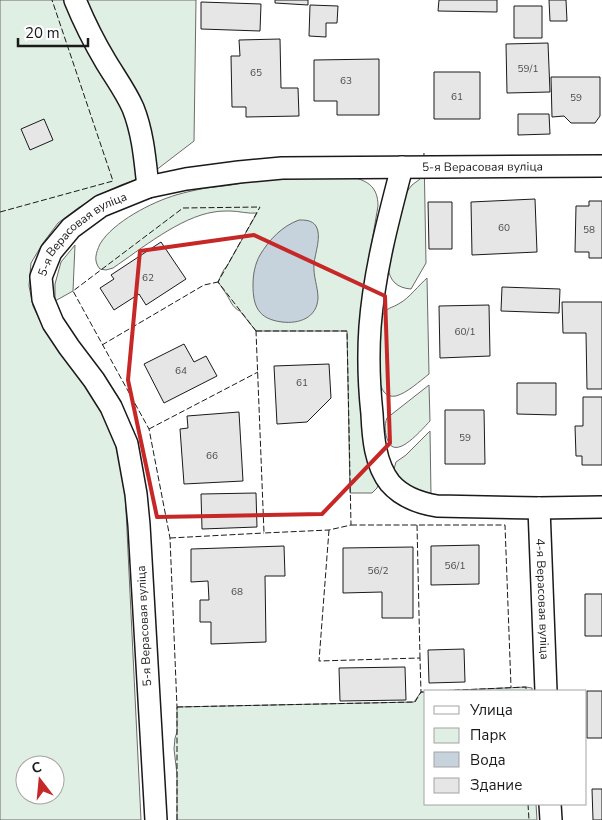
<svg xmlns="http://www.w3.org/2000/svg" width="602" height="820" viewBox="0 0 602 820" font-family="'Nunito Sans',sans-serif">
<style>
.green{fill:#e0efe3;stroke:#6a6a6a;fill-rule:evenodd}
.water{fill:#c6d2dc;stroke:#6a6a6a}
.building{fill:#e6e6e6;stroke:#1a1a1a}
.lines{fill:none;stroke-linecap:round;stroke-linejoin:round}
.street-casing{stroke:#1a1a1a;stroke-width:24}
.street{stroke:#fff;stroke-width:21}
.fence{stroke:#1a1a1a;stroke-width:1;stroke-dasharray:6 2.5;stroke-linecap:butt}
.marked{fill:none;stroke:#c62828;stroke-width:4;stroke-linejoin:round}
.labels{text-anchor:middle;stroke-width:4;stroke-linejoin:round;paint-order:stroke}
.number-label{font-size:10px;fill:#4d4d4d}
.street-label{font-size:12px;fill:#1a1a1a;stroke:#fff}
</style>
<rect width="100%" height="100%" fill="#fff"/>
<path class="green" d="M 0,0 L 196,0 L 194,141 L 151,174 L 121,185 L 99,195 L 78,208 L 58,223 L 43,243 L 31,263 L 29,286 L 33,306 L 43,327 L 100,408 L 112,433 L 119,458 L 125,489 L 141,820 L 0,820 ZM 25,765 L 55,765 L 55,795 L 25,795 Z
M 424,153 L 426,263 L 411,289 C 397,288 390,281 388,268 L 405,194 L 412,185 L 420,179 Z
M 257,175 L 352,177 C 369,181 378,188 378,206 L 363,293 L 361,319 L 378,485 L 377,488 L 372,493 L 350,493 L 347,331 L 256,331 L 240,311 C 232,308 230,299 225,292 C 223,289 220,285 218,282 C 221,276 222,271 227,266 L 257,213 C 248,214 239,211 230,211 C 225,211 219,211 214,212 C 180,217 141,249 113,268 L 106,270 L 100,269 C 93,261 96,253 100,244 C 113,222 152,202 176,195 C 186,192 196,190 206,188 C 215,187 246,184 251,180 C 254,179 255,177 257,175 Z
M 75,245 L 73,291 L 55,301 L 55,284 L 61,262 Z
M 427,278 L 429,374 C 420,381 407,393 396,396 C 374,400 379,361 379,348 C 380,338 380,327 381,317 C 388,306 391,309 400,303 C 408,299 420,284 427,278 Z
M 429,385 L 430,421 C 422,429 396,461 388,441 C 385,434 384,425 387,418 Z
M 430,431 L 431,496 L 411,490 L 396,474 L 394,469 L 396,462 L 406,455 Z
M 526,687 L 532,688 L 532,691 L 437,691 Z
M 421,692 L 426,692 L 426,804 L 536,804 L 537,820 L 177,820 L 177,774 L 174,749 L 175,738 L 177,732 L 177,707 L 414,702 Z"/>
<path class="water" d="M 299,220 C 305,220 312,220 316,226 C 322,236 315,253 314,264 C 313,276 318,287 318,298 C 317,318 299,324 282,322 C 258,319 253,306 253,285 C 253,274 255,264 260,255 C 269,240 282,226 299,220 Z"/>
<path class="building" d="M 275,0 L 308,0 L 308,5 L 275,3 Z
M 439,0 L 497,0 L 497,12 L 438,11 Z
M 549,0 L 566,0 L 567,21 L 550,21 Z
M 201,2 L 261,4 L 260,31 L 201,29 Z
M 310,5 L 338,6 L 337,23 L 326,23 L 326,37 L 309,36 Z
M 514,6 L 542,6 L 542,38 L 514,38 Z
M 280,39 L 281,88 L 298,88 L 299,116 L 246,117 L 246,107 L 232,107 L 231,56 L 240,56 L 239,40 Z
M 548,43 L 550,92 L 507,93 L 506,44 Z
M 379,59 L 379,115 L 337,115 L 337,101 L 314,101 L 314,60 Z
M 434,72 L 480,72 L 480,119 L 434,119 Z
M 551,77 L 600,77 L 600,116 L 595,123 L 571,123 L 564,116 L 552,117 Z
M 518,114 L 549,114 L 550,134 L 518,135 Z
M 44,119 L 53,140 L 30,150 L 21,129 Z
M 535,199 L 537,252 L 472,255 L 471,202 Z
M 589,201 L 602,201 L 602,258 L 589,258 L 589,252 L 575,252 L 576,206 L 589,206 Z
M 428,202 L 452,202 L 452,249 L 429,249 Z
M 161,242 L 186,279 L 146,305 L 139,294 L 114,310 L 100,288 L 114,279 L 111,275 Z
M 502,287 L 560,289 L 559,313 L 501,311 Z
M 562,302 L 602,302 L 602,389 L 587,389 L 586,333 L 563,333 Z
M 489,305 L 490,356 L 440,358 L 439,306 Z
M 184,344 L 194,362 L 206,356 L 217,376 L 164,403 L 144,364 Z
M 329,364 L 331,398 L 307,422 L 277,424 L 274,366 Z
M 517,383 L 556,383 L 556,415 L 517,414 Z
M 583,397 L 602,397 L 602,465 L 582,465 L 582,456 L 576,456 L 575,426 L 583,426 Z
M 445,410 L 484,410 L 485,464 L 445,464 Z
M 239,412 L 243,481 L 184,484 L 180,429 L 188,428 L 187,416 Z
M 256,493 L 257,527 L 202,529 L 201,494 Z
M 479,545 L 479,584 L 431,585 L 431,546 Z
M 284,546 L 285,576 L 265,576 L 266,642 L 211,644 L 211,622 L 200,622 L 200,600 L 209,600 L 208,581 L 191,582 L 191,549 Z
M 413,547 L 413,618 L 382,618 L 382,592 L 343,593 L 343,548 Z
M 585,594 L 602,594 L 602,636 L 585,636 Z
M 464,649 L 465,682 L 429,683 L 428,650 Z
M 405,667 L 406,700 L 340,701 L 339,668 Z
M 587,691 L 602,691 L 602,738 L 587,738 Z
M 592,789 L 602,789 L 602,820 L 593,820 Z"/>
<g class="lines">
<g class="street-casing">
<g id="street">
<path d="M 75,0 C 84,22 94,42 106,62 C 115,77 126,92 133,108 C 143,133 145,160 148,187"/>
<path d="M 402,167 C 388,220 374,273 370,327 C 368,356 369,386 372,414 C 373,437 375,464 390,483 C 402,497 419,503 437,506 L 539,508 L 602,507"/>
<path id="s1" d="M 539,508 L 546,691"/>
<path d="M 550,804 L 551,820"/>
<path id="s2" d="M 156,820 L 139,525 L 136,494 L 127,444 L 111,407 L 94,380 L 69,347 L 53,323 L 43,299 L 41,277 L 51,252 L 71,228 L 101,206 L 148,187 L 186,179 L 239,172 L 282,168 L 602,166"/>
</g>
</g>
<use href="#street" class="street"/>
<path class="fence" d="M 0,212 L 113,181 L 52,0
M 256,331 L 347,331 L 351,525 L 329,530 L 264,533 Z
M 256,331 L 218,282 L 260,207
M 102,345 L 204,285 L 218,282
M 149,429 L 258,372
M 351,525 L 505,525 L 511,687
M 417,525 L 420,658
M 329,530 L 319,661 L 420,658 L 421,692
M 170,538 L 264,533
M 437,691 L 526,687 L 526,691
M 177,707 L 415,702 L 421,692 L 426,692
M 528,804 L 529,820
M 177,820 L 177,707 L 170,538 L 149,429 L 73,291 L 183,208 L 260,207"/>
</g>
<path class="marked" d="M 254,235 L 385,296 L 390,443 L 322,514 L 157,517 L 128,380 L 140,251 Z"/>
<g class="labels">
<g class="number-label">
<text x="528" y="72">59/1</text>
<text x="256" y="76">65</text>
<text x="346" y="84">63</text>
<text x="457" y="100">61</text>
<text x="576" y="101">59</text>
<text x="504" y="231">60</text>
<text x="589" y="233">58</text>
<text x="148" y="281">62</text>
<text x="465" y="335">60/1</text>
<text x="181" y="374">64</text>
<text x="302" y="386">61</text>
<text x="465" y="441">59</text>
<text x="212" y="459">66</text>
<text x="455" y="569">56/1</text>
<text x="378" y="574">56/2</text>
<text x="237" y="595">68</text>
</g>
<g class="street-label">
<text dy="4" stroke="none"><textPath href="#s2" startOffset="1050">5-я Верасовая вуліца</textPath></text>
<text dy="4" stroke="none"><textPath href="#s2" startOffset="630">5-я Верасовая вуліца</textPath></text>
<text dy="4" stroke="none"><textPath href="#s1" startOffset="91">4-я Верасовая вуліца</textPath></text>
<text transform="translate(144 626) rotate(-93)" y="4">5-я Верасовая вуліца</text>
</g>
</g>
<rect x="424" y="690" width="162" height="115" fill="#ffffff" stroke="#a3a3a3"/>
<rect x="434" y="706" width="25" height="8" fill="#ffffff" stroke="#a3a3a3"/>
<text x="470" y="715" font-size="15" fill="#1a1a1a">Улица</text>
<rect x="434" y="728" width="25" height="15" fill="#e0efe3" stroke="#a3a3a3"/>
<text x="470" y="740" font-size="15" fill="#1a1a1a">Парк</text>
<rect x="434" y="752" width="25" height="15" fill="#c6d2dc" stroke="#a3a3a3"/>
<text x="470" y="765" font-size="15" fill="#1a1a1a">Вода</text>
<rect x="434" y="778" width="25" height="15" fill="#e6e6e6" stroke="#a3a3a3"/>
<text x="470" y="790" font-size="15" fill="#1a1a1a">Здание</text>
<g transform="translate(40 780) rotate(344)"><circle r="24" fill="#ffffff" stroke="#a3a3a3"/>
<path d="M0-4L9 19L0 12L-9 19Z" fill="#c62828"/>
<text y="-8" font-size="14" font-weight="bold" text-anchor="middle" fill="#1a1a1a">С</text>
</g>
<path d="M18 38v8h70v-8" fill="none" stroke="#1a1a1a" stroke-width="2.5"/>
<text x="25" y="38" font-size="15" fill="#1a1a1a" stroke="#ffffff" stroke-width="4" paint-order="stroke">20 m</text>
</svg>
